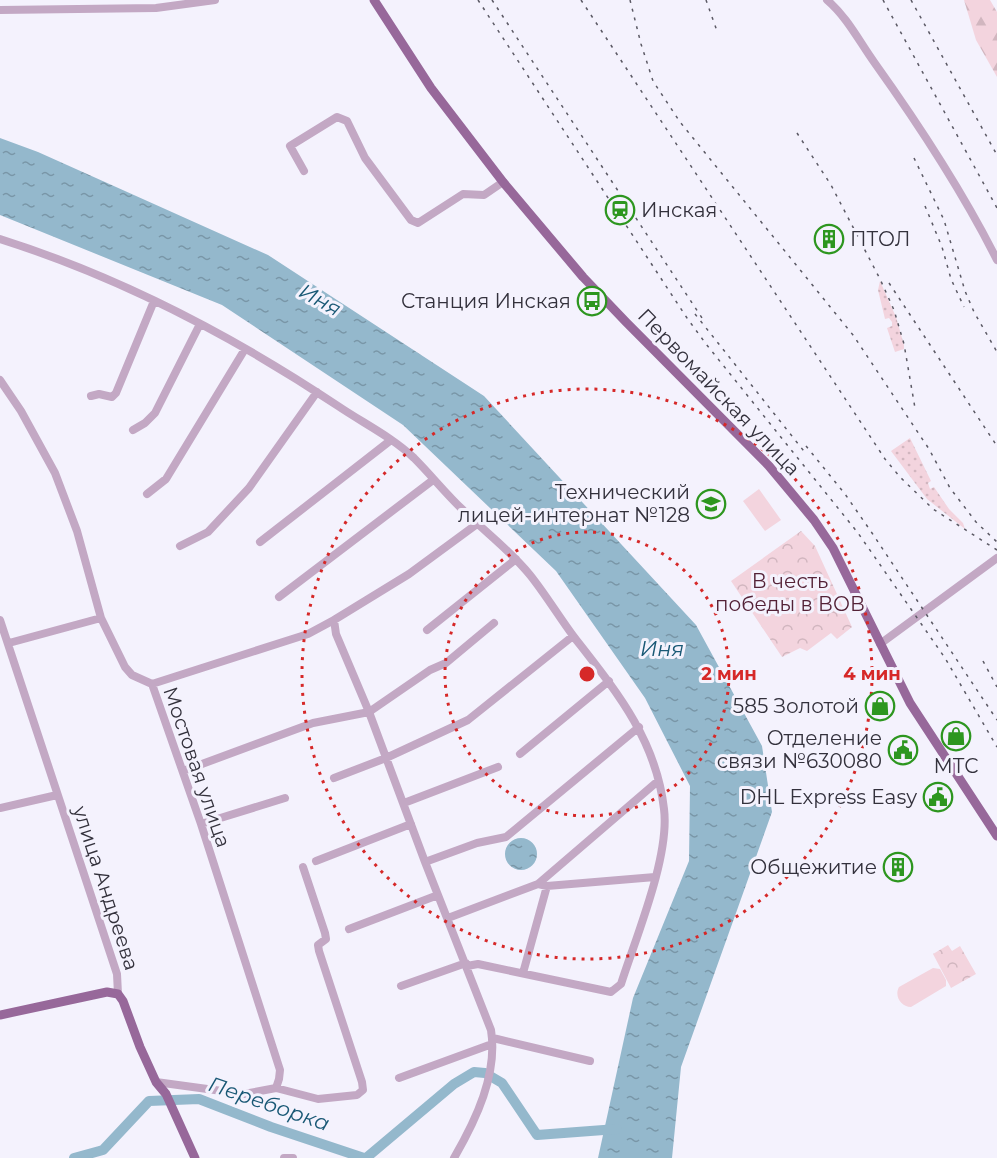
<svg xmlns="http://www.w3.org/2000/svg" width="997" height="1158" viewBox="0 0 997 1158" font-family="Montserrat,sans-serif">
<style>
.grass{fill:url(#grass-dots)}
.forest{fill:url(#forest-firs)}
.park{fill:url(#park-crowns)}
.pitch{fill:#f3d4de}
.water{fill:url(#water-ripples)}
.lines{fill:none;stroke-linecap:round;stroke-linejoin:round}
.river{stroke:#94b8cc;stroke-width:10}
.minor{stroke:#c3a8c4;stroke-width:8}
.major{stroke:#97689a;stroke-width:9}
.rail{stroke:#5b5964;stroke-width:1.5;stroke-dasharray:3 6;stroke-linecap:butt}
.ring{fill:none;stroke:#d62828;stroke-width:3;stroke-dasharray:3 6}
.labels{text-anchor:middle;stroke-width:6;stroke-linejoin:round;paint-order:stroke}
.poi-label{font-size:20px;fill:#33313c;stroke:#f4f2fd;text-anchor:end}
.street-label{font-size:20px;fill:#33313c;stroke:#f4f2fd}
.park-label{font-size:20px;fill:#542237;stroke:#f4f2fd}
.water-label{font-size:21px;font-style:italic;fill:#195875;stroke:#f4f2fd}
.centre{fill:#d62828;stroke:#f4f2fd;stroke-width:3}
.ring-label{font-size:18px;text-anchor:middle;font-weight:bold;fill:#d62828;stroke:#f4f2fd;stroke-width:6;stroke-linejoin:round;paint-order:stroke}
</style>
<defs>
<pattern id="grass-dots" width="8" height="8" patternUnits="userSpaceOnUse" patternTransform="scale(1.5)"><rect width="8" height="8" fill="#f3d4de"/><path d="M2 2h.1M6 6h.1" fill="none" stroke="#d1b6bf" stroke-width="1.8" stroke-linecap="round"/></pattern>
<pattern id="forest-firs" width="22" height="20" patternUnits="userSpaceOnUse" patternTransform="scale(1.5)"><rect width="22" height="20" fill="#f3d4de"/><path d="M5 1l3.5 6h-7zM16 11l3.5 6h-7z" fill="#d1b6bf"/></pattern>
<pattern id="park-crowns" width="20" height="18" patternUnits="userSpaceOnUse" patternTransform="scale(1.5)"><rect width="20" height="18" fill="#f3d4de"/><path d="M2 6a3 3 0 1 1 6 0M12 15a3 3 0 1 1 6 0" fill="none" stroke="#d1b6bf"/></pattern>
<pattern id="water-ripples" width="26" height="14" patternUnits="userSpaceOnUse" patternTransform="scale(1.5)"><rect width="26" height="14" fill="#94b8cc"/><path d="M2 4q2-2 4 0t4 0M15 11q2-2 4 0t4 0" fill="none" stroke="#7996a7"/></pattern>
</defs>
<rect width="100%" height="100%" fill="#f4f2fd"/>
<path class="grass" d="M 880,281 L 896,317 L 904,345 L 904,349 L 895,352 L 887,328 L 892,326 L 892,322 L 889,318 L 885,319 L 878,290 Z
M 910,438 L 931,481 L 928,483 L 930,489 L 934,487 L 949,509 L 963,523 L 965,529 L 927,499 L 891,451 Z"/>
<path class="forest" d="M 964,0 L 990,0 L 997,12 L 997,77 L 976,40 Z"/>
<path class="park" d="M 801,531 L 815,546 L 852,627 L 837,639 L 831,633 L 807,651 L 800,648 L 782,657 L 731,581 Z
M 948,945 L 952,951 L 960,946 L 976,974 L 951,988 L 933,954 Z"/>
<path class="pitch" d="M 759,489 L 781,520 L 765,531 L 743,501 Z
M 933,968 L 940,969 L 946,980 L 946,986 L 911,1007 C 901,1007 894,996 899,987 Z"/>
<path class="water" d="M 0,138 L 38,152 L 268,255 L 484,396 L 696,625 L 762,746 L 772,812 L 681,1067 L 672,1158 L 598,1158 L 633,998 L 689,861 L 690,786 L 645,698 L 556,571 L 403,425 L 222,305 L 0,215 Z
M505 854a16 16 0 1 1 32 0a16 16 0 1 1-32 0Z"/>
<g class="lines">
<path class="river" d="M 74,1158 L 103,1150 L 149,1101 L 199,1099 L 271,1127 L 364,1158
M 366,1158 L 454,1084 L 474,1072 L 485,1073 L 502,1083 L 537,1135 L 617,1129"/>
<path class="minor" d="M 827,0 C 847,17 859,41 874,62 C 919,125 962,190 997,260
M 0,10 L 156,8 L 215,0
M 304,171 L 290,146 L 337,117 L 347,121 L 365,158 L 411,220 L 418,223 L 463,194 L 484,195 L 503,182
M 0,239 C 120,277 233,336 338,406 C 363,423 392,437 414,458 C 431,475 446,494 463,510 C 485,532 510,550 530,575 C 546,595 559,617 574,637 C 616,691 656,739 664,809 C 670,856 636,937 621,984 L 611,992 L 478,964 L 467,966
M 0,380 L 21,411 L 55,473 L 77,531 L 101,618 L 125,667 L 132,675 L 152,684 L 201,824 L 280,1070 L 279,1079 L 276,1088
M 91,396 L 99,394 L 112,397 L 116,393 L 154,301
M 133,430 L 145,423 L 155,413 L 200,324
M 147,494 L 166,479 L 245,349
M 260,542 L 391,440
M 180,546 L 208,532 L 249,488 L 317,392
M 279,597 L 433,480
M 0,620 L 117,974 L 118,994
M 427,630 L 516,559
M 9,643 L 101,618
M 880,644 L 997,558
M 152,684 L 308,634 L 334,620
M 520,754 L 609,681
M 183,771 L 313,723 L 369,712 L 430,670 L 446,663 L 494,623
M 334,778 L 386,758 L 468,720 L 573,636
M 404,803 L 498,767
M 0,808 L 57,795
M 201,824 L 285,798
M 316,861 L 411,824
M 425,862 L 477,843 L 506,837 L 639,727
M 538,884 L 658,781
M 448,918 L 538,884 L 547,886 L 655,877
M 349,929 L 438,895
M 523,973 L 547,886
M 401,986 L 466,963
M 493,1038 L 590,1061
M 399,1078 L 492,1044
M 156,1082 L 244,1094 L 276,1088 L 318,1099 L 357,1095 L 363,1090 L 362,1082 L 319,951 L 318,945 L 326,939 L 325,933 L 303,867
M 284,1158 L 293,1158
M 454,1158 C 476,1120 498,1074 491,1030 L 425,862 L 369,712 L 336,634 L 334,620 L 409,574 L 477,524"/>
<path class="major" d="M 374,0 L 431,88 L 503,182 L 583,277 L 626,322 L 769,466 L 814,520 L 833,548 L 910,703 L 997,836
M 0,1015 L 107,992 L 118,994 L 123,1001 L 140,1047 L 156,1082 L 166,1094 L 195,1158"/>
<path class="rail" d="M 478,0 L 687,318 L 706,344 L 858,533 L 945,658 L 997,747
M 492,0 L 702,318
M 581,0 L 885,459 L 900,477 L 933,509 L 997,550
M 630,0 L 641,44 L 653,81 L 680,122 L 853,335 L 929,449 L 950,488 L 976,522 L 997,542
M 706,0 L 717,31
M 883,0 L 997,208
M 911,0 L 997,155
M 797,133 L 831,185 L 880,279 L 894,310 L 904,344 L 915,408
M 914,158 L 944,220 L 965,291 L 974,312 L 997,352
M 925,206 L 942,247 L 951,279 L 964,307
M 889,283 L 997,446
M 695,314 L 807,455
M 806,446 L 845,494 L 872,533 L 997,720
M 983,661 L 997,687"/>
</g>
<g class="ring">
<circle cx="587" cy="674" r="142"/>
<circle cx="587" cy="674" r="285"/>
</g>
<defs>
<g id="station-ring" transform="scale(1.5)"><circle r="9.5" fill="#f4f2fd" stroke="#2d961f" stroke-width="1.5"/><path d="M-3-6H3Q5-6 5-4V2Q5 4 3 4L4.5 6H3L1.5 4h-3L-3 6H-4.5L-3 4Q-5 4-5 2V-4Q-5-6-3-6ZM-3.5-4v3h7v-3ZM-3.5 1v1.5H-2V1ZM2 1v1.5H3.5V1Z" fill="#2d961f"/></g>
<g id="building-ring" transform="scale(1.5)"><circle r="9.5" fill="#f4f2fd" stroke="#2d961f" stroke-width="1.5"/><path d="M-4-6H4V6H1V3H-1V6H-4ZM-2.5-4.3h1.7v1.8h-1.7ZM.8-4.3h1.7v1.8H.8ZM-2.5-1h1.7V.8h-1.7ZM.8-1h1.7V.8H.8Z" fill="#2d961f"/></g>
<g id="bus-ring" transform="scale(1.5)"><circle r="9.5" fill="#f4f2fd" stroke="#2d961f" stroke-width="1.5"/><path d="M-5-6H5V4H4V6H2V4H-2V6H-4V4H-5ZM-3.5-4V0h7V-4ZM-3.5 1.2v1.5H-2V1.2ZM2 1.2v1.5H3.5V1.2Z" fill="#2d961f"/></g>
<g id="school-ring" transform="scale(1.5)"><circle r="9.5" fill="#f4f2fd" stroke="#2d961f" stroke-width="1.5"/><path d="M0-5L7-2L0 1L-7-2ZM-4 1L0 2.5L4 1V4Q0 6-4 4Z" fill="#2d961f"/></g>
<g id="shop-ring" transform="scale(1.5)"><circle r="9.5" fill="#f4f2fd" stroke="#2d961f" stroke-width="1.5"/><path d="M-5-2.5h2.3a2.7 3.5 0 0 1 5.4 0H5L5.5 6h-11ZM-1.5-2.5h3a1.5 2.3 0 0 0-3 0Z" fill="#2d961f"/></g>
<g id="civic-ring" transform="scale(1.5)"><circle r="9.5" fill="#f4f2fd" stroke="#2d961f" stroke-width="1.5"/><path d="M-.6-6.5H3V-4.5H.6V-3L4-1V1h2V6H-6V1h2V-1L-.6-3ZM-1.2 2.5V6h2.4V2.5Z" fill="#2d961f"/></g>
</defs>
<g fill-rule="evenodd">
<use href="#station-ring" x="620" y="210"/>
<use href="#building-ring" x="829" y="239"/>
<use href="#bus-ring" x="592" y="301"/>
<use href="#school-ring" x="711" y="504"/>
<use href="#shop-ring" x="880" y="706"/>
<use href="#shop-ring" x="956" y="736"/>
<use href="#civic-ring" x="903" y="750"/>
<use href="#civic-ring" x="938" y="797"/>
<use href="#building-ring" x="898" y="867"/>
</g>
<g class="labels">
<g class="poi-label">
<text x="641" y="217" text-anchor="start">Инская</text>
<text x="850" y="246" text-anchor="start">ПТОЛ</text>
<text x="571" y="308">Станция Инская</text>
<text x="690" y="499">Технический<tspan x="690" dy="23">лицей-интернат №128</tspan></text>
<text x="859" y="713">585 Золотой</text>
<text x="882" y="745">Отделение<tspan x="882" dy="23">связи №630080</tspan></text>
<text x="956" y="773" text-anchor="middle">МТС</text>
<text x="917" y="804">DHL Express Easy</text>
<text x="877" y="874">Общежитие</text>
</g>
<g class="street-label">
<text transform="translate(719 392) rotate(46)" y="7">Первомайская улица</text>
<text transform="translate(197 767) rotate(71)" y="7">Мостовая улица</text>
<text transform="translate(106 888) rotate(72)" y="7">улица Андреева</text>
</g>
<g class="park-label">
<text x="790" y="588">В честь<tspan x="790" dy="23">победы в ВОВ</tspan></text>
</g>
<g class="water-label">
<text transform="translate(320 300) rotate(29)" y="7">Иня</text>
<text x="662" y="656">Иня</text>
<text transform="translate(269 1104) rotate(19)" y="7">Переборка</text>
</g>
</g>
<circle cx="587" cy="674" r="9" class="centre"/>
<g class="ring-label">
<text x="729" y="680">2 мин</text>
<text x="872" y="680">4 мин</text>
</g>
</svg>
